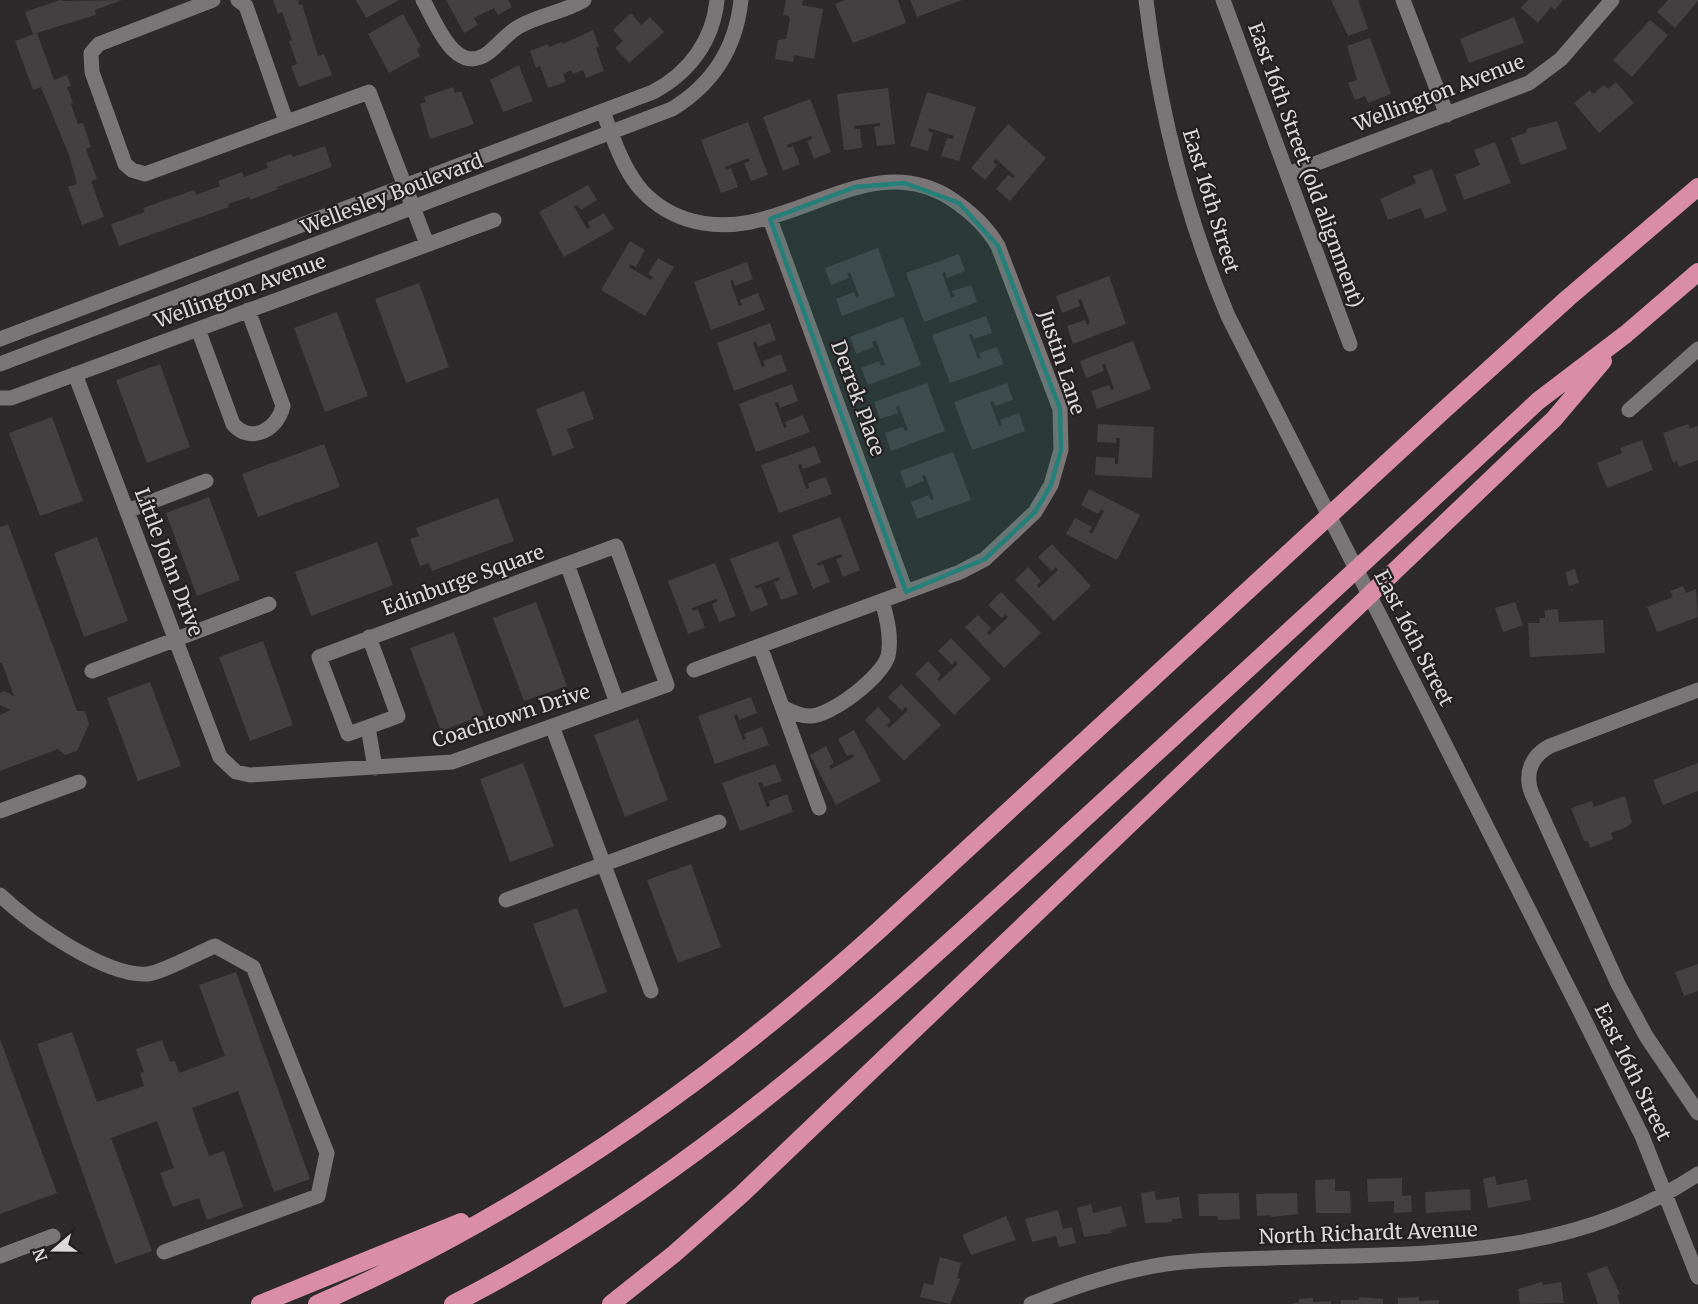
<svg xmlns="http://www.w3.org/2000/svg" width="1698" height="1304" viewBox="0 0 1698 1304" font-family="Merriweather,serif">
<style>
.building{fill:#443f41}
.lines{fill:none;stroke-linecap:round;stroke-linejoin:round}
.minor{stroke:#7a7576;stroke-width:15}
.highway{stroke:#d98da6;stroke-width:18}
.marked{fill:#248079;fill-opacity:0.2;stroke:#248079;stroke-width:4.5;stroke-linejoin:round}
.labels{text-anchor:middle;stroke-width:4.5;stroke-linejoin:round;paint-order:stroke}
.street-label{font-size:20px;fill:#dcd9da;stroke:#242021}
</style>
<rect width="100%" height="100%" fill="#2e292a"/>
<path class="building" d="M 60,0 L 64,1 L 122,0 L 95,10 L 96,15 L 33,34 L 25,12 Z
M 273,0 L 298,0 L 299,5 L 302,4 L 318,56 L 324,54 L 332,75 L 299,87 L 291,66 L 297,64 L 289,41 L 292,40 L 282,12 L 278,14 Z
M 356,0 L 399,0 L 366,18 Z
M 446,0 L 508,0 L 512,7 L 498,15 L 494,8 L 474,18 L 478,25 L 464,33 Z
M 786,0 L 803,0 L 802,5 L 823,9 L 814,59 L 794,55 L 793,62 L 775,59 L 778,40 L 786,39 L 790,20 L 789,16 L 783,15 Z
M 845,0 L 898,0 L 906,23 L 853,43 L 835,4 Z
M 910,0 L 962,0 L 917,17 Z
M 1331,0 L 1358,0 L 1368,29 L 1348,36 Z
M 1528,0 L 1563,0 L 1555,10 L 1551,7 L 1538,23 L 1521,8 Z
M 1668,0 L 1698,0 L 1698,1 L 1675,28 L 1657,12 Z
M 631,13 L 641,25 L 650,17 L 664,32 L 629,63 L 615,48 L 623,41 L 613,30 Z
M 403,14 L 421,47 L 417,49 L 420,56 L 389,73 L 368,34 Z
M 1514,17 L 1524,43 L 1469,63 L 1460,39 Z
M 1650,20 L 1668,35 L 1632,77 L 1613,60 Z
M 593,30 L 599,46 L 596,48 L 604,71 L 586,78 L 583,70 L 573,74 L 571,70 L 563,74 L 566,82 L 548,88 L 540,66 L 536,68 L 530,51 L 548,44 L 549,47 L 562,42 L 563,44 Z
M 37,33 L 54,80 L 67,75 L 71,86 L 67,87 L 73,103 L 71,104 L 78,124 L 83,123 L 91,147 L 86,149 L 97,179 L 91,181 L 104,217 L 82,225 L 68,187 L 77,184 L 69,155 L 41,87 L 33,90 L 15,41 Z
M 1370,38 L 1391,94 L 1368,103 L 1365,96 L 1355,100 L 1348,83 L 1357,80 L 1347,46 Z
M 519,65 L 533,101 L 503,112 L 490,80 Z
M 1616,82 L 1634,103 L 1599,133 L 1574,103 L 1590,90 L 1593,94 L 1604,85 L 1608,89 Z
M 453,87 L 455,93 L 461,91 L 474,124 L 430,139 L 420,104 L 426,102 L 424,97 Z
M 888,88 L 895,144 L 877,146 L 874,127 L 880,126 L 880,123 L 854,126 L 855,129 L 860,129 L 862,148 L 844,150 L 837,94 Z
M 927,92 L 976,107 L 959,161 L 941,156 L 947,138 L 953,139 L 954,136 L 929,128 L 928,131 L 933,133 L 928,151 L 910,146 Z
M 810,99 L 831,152 L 814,159 L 807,141 L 812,139 L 811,136 L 787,145 L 788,148 L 793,146 L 800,164 L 783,171 L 763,117 Z
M 1557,121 L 1567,149 L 1521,165 L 1511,138 L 1527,132 L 1526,129 Z
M 748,122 L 768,175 L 751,181 L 744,163 L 750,161 L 749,158 L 725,167 L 726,170 L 731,168 L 738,187 L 721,193 L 701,140 Z
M 1008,124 L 1046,158 L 1010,201 L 996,189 L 1008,175 L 1013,178 L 1015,176 L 996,159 L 993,162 L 997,165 L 985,180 L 971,168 Z
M 1495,142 L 1511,183 L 1464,200 L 1455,175 L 1480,165 L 1474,150 Z
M 325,146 L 332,167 L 277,187 L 278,189 L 250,200 L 249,197 L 228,204 L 229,207 L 119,246 L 111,224 L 145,212 L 143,208 L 194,190 L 196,195 L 220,186 L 218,181 L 242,172 L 244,177 L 268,168 L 266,163 L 291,154 L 293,157 Z
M 1432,169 L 1447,211 L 1425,219 L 1421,208 L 1388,220 L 1380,199 L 1416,183 L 1413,176 Z
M 588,185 L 597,200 L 581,210 L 577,205 L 574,206 L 587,229 L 590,227 L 588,222 L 604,213 L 614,229 L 564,257 L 539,212 Z
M 630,241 L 645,250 L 636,267 L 630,264 L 629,267 L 651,280 L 653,277 L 648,274 L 658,258 L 674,267 L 645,316 L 601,290 Z
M 878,248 L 895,296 L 842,316 L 836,299 L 854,292 L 856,297 L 859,296 L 850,272 L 847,273 L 849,278 L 831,285 L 825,268 Z
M 959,254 L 965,271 L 947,278 L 945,272 L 942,273 L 951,298 L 955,296 L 952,291 L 971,285 L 977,302 L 924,322 L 906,273 Z
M 747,262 L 753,279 L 735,286 L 733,280 L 730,281 L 739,306 L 742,305 L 740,300 L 758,293 L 765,310 L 711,330 L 694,282 Z
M 1109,276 L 1126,324 L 1073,344 L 1067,326 L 1085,320 L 1087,325 L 1090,323 L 1081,299 L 1078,300 L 1080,306 L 1062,313 L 1056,296 Z
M 419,283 L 449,367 L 406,383 L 375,299 Z
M 337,312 L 368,396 L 325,412 L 294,328 Z
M 986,316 L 992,333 L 974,339 L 972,334 L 969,335 L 978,359 L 981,358 L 979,353 L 997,347 L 1004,364 L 950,383 L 932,335 Z
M 903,317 L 921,365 L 868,385 L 861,368 L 879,361 L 881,366 L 885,365 L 876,340 L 872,342 L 874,347 L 856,354 L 850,337 Z
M 770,323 L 776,340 L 758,347 L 756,341 L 753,343 L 762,367 L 765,366 L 763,361 L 781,354 L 787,371 L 734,391 L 717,343 Z
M 1133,341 L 1151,389 L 1097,409 L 1091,391 L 1109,385 L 1111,390 L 1114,389 L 1105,364 L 1102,365 L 1104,371 L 1086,378 L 1080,361 Z
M 160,364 L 190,447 L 147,463 L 116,380 Z
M 927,383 L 945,431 L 891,451 L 885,433 L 903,427 L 905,431 L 908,430 L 899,406 L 896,407 L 898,413 L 880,419 L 874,402 Z
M 1007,383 L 1013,400 L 995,406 L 993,401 L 990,402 L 999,426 L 1002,425 L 1000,420 L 1019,413 L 1025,431 L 972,450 L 954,402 Z
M 792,384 L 798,401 L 780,408 L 778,402 L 775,403 L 784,428 L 787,427 L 785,422 L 803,415 L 810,432 L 756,452 L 739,404 Z
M 584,391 L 594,419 L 567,429 L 574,448 L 553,456 L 536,409 Z
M 52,417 L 83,501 L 40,516 L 9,433 Z
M 1098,424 L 1154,427 L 1152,478 L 1095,475 L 1096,457 L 1115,458 L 1115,464 L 1118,464 L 1120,438 L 1116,438 L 1116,443 L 1097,442 Z
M 1688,424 L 1690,428 L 1698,426 L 1698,460 L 1679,467 L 1677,461 L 1673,463 L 1663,433 Z
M 1642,440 L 1653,470 L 1607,488 L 1597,463 L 1622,453 L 1620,448 Z
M 324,444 L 340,487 L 258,517 L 242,474 Z
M 815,446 L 821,463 L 803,469 L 801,464 L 798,465 L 806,489 L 809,488 L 808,483 L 826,477 L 832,494 L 779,513 L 761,465 Z
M 953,452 L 971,500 L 917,519 L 911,502 L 929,495 L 931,500 L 934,499 L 925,475 L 922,476 L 924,481 L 906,488 L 900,471 Z
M 1089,489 L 1140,515 L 1117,560 L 1066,534 L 1075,518 L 1092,527 L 1089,532 L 1092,534 L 1104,511 L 1101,509 L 1098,514 L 1081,505 Z
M 209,497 L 240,580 L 197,596 L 166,513 Z
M 498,498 L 514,541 L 432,571 L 429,563 L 420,566 L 410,539 L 419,536 L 416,528 Z
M 840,517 L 860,570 L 843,577 L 836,559 L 842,557 L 841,554 L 817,563 L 818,566 L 823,564 L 830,582 L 813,589 L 792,535 Z
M 8,524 L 77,711 L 85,711 L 89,724 L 77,751 L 65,755 L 58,749 L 0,771 L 0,715 L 11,710 L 0,705 L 0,693 L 4,691 L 14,696 L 2,663 L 0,663 L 0,527 Z
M 97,537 L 128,621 L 84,637 L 54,553 Z
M 778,541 L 798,594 L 781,600 L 774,582 L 780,580 L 779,577 L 755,586 L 756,589 L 761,587 L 768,605 L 751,612 L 730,559 Z
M 377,542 L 393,585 L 311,616 L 295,572 Z
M 1052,544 L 1091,586 L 1054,621 L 1015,580 L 1028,567 L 1041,581 L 1037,585 L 1039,588 L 1058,570 L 1056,567 L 1052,571 L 1038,557 Z
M 715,563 L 736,616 L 719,622 L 712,604 L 717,602 L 716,599 L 692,608 L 693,611 L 698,609 L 705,628 L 688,634 L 668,581 Z
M 1575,569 L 1579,583 L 1569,586 L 1565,572 Z
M 1683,586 L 1686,593 L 1696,589 L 1698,617 L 1657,632 L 1647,607 L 1673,597 L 1670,591 Z
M 1001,592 L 1041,633 L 1004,668 L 965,627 L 978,615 L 991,628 L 987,633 L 989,635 L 1008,617 L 1005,615 L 1002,618 L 988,605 Z
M 536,602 L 567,686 L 524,701 L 493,618 Z
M 1515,602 L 1523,625 L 1503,632 L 1495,608 Z
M 1558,609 L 1559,622 L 1603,620 L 1605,653 L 1530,657 L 1528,623 L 1540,623 L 1539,618 L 1545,618 L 1545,610 Z
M 454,632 L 484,715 L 441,731 L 410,648 Z
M 951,638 L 991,679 L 954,715 L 915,674 L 928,661 L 941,675 L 937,679 L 939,681 L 958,664 L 955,661 L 952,665 L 938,651 Z
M 263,641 L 293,725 L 250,741 L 219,657 Z
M 150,682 L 181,766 L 138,781 L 107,698 Z
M 901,684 L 941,725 L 904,761 L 865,720 L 878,707 L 891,721 L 887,725 L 889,728 L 908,710 L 905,707 L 902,711 L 888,697 Z
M 751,697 L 757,713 L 739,720 L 737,714 L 734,716 L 743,740 L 746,739 L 744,734 L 762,727 L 769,745 L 715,764 L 698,716 Z
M 638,719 L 668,800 L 625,817 L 594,735 Z
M 854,730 L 881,781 L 836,805 L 810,755 L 826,746 L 834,763 L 829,766 L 831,769 L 854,757 L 852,754 L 847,756 L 838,739 Z
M 523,763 L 554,846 L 510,862 L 480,779 Z
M 1698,763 L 1698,791 L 1663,805 L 1653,780 Z
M 775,764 L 782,781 L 764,787 L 762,782 L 758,783 L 767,807 L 770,806 L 769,801 L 787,794 L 793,812 L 740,831 L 722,783 Z
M 1625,796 L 1632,822 L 1627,827 L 1611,833 L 1613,839 L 1590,848 L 1588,841 L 1584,841 L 1571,808 L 1592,801 L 1594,807 Z
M 691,864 L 721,947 L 678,963 L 647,880 Z
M 577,908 L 607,992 L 564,1008 L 533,924 Z
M 1698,964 L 1698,991 L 1684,996 L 1675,972 Z
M 236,972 L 310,1179 L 274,1192 L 238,1091 L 192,1108 L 209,1156 L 224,1151 L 243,1207 L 207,1220 L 199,1198 L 173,1207 L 160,1173 L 174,1168 L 157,1121 L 111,1138 L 152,1251 L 115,1264 L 37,1044 L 72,1032 L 97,1102 L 144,1086 L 140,1073 L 144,1072 L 136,1049 L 162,1040 L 170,1062 L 175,1061 L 179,1073 L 225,1056 L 199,985 Z
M 0,1039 L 57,1193 L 0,1214 Z
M 1495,1176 L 1497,1185 L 1527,1179 L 1531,1200 L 1488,1208 L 1483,1179 Z
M 1402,1178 L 1402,1196 L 1411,1195 L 1412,1212 L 1394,1213 L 1394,1201 L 1368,1202 L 1367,1179 Z
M 1335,1179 L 1335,1191 L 1350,1191 L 1351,1213 L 1316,1213 L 1315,1180 Z
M 1470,1189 L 1471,1210 L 1426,1213 L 1425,1192 Z
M 1155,1191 L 1156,1200 L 1179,1197 L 1182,1218 L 1172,1219 L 1172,1222 L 1145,1223 L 1141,1193 Z
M 1239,1193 L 1240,1219 L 1218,1220 L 1218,1216 L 1199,1216 L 1198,1194 Z
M 1297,1193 L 1298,1214 L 1271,1217 L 1271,1215 L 1257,1216 L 1256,1194 Z
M 1091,1204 L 1093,1213 L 1121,1206 L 1127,1226 L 1111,1230 L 1112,1233 L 1084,1237 L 1077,1208 Z
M 1058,1210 L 1063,1229 L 1072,1227 L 1076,1243 L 1059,1247 L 1056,1236 L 1032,1242 L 1025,1219 Z
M 1006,1216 L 1016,1240 L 971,1255 L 962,1235 Z
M 940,1257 L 961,1263 L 957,1278 L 960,1279 L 950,1304 L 920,1297 L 924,1283 L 933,1285 Z
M 1607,1266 L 1620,1294 L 1617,1295 L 1620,1304 L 1598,1304 L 1587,1273 Z
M 1542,1282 L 1543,1285 L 1561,1282 L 1564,1303 L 1520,1304 L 1518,1289 Z
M 1359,1297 L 1383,1299 L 1383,1304 L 1341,1304 L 1341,1300 L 1359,1300 Z
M 1419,1297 L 1419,1301 L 1439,1300 L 1439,1304 L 1398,1304 L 1398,1298 Z
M 1313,1298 L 1313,1302 L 1331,1301 L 1331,1304 L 1291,1304 L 1299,1302 L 1299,1299 Z"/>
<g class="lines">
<path class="minor" d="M 213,0 L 99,44 L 91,53 L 92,72 L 125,164 L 132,170 L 145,174 L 369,92 L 427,244
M 238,0 L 246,6 L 286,121
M 423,0 C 435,21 455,77 488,53 C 499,45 507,33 520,26 C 540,15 564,12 584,0
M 1146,0 C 1159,110 1185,214 1228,316 L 1582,1015 L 1642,1136 L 1698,1277
M 1223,0 L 1350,344
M 1403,0 L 1447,115
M 603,112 C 613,137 621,164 638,186 C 650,201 668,213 686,219 C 781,250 862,143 950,198 C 970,211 986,225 998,246 L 1060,409 L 1061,450 L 1051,485 L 1035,512 L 985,559 L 960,572 L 694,670
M 1288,174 L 1529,83 L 1561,59 L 1612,0
M 770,219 L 906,592
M 198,329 L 233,424 C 251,445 278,429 283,406 L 248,310
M 0,339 L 653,92 C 689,73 713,41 717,0
M 0,364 L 672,109 C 713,84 736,48 741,0
M 75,374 L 220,757 L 236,772 L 250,775 L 452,762 L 667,685 L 616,546 L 567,564
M 0,398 L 11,398 L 494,220
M 1629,410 L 1698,349
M 127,511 L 206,481
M 760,646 L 819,808
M 92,671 L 269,604
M 1698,690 L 1550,746 C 1531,756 1524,774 1532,794 L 1618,984 L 1646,1036 L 1698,1113
M 782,707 C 790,711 799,716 809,716 C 830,717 882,677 888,656 C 892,638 887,618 882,601
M 552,726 L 651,991
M 368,727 L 398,716 L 369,637
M 375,768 L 368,727 L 348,734 L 319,657 L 567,564 L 617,703
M 0,811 L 79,782
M 0,895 C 29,923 106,977 147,974 C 161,973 200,952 215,946 L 253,967 L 327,1153 L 318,1196 L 164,1252
M 506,900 L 719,822
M 0,1256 L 53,1236
M 1031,1304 C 1075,1286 1119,1271 1166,1264 C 1201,1259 1236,1259 1271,1258 C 1421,1253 1567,1261 1698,1174"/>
<path class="highway" d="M 260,1304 L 461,1222
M 317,1304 C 523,1214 711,1082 877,932 L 1444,410 L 1568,298 L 1698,187
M 453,1304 C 687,1185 881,1005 1072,830 C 1228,687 1384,545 1538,401 L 1626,334 L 1698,272
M 611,1304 L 674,1254 L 742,1194 L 1554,419 L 1603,361"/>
</g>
<path class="marked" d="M 905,183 L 959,203 L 998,246 L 1060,409 L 1061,450 L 1051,485 L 1035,512 L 985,559 L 906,592 L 770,219 L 855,187 Z"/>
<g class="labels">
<g class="street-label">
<text transform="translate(1439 93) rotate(-21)" y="7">Wellington Avenue</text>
<text transform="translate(1306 165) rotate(70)" y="7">East 16th Street (old alignment)</text>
<text transform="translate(392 194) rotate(-21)" y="7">Wellesley Boulevard</text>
<text transform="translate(1211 201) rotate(73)" y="7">East 16th Street</text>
<text transform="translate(240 291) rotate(-20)" y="7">Wellington Avenue</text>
<text transform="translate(1062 362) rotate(72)" y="7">Justin Lane</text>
<text transform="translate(858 398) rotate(70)" y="7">Derrek Place</text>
<text transform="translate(169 562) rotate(69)" y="7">Little John Drive</text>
<text transform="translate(463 580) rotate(-20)" y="7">Edinburge Square</text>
<text transform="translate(1414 638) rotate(63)" y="7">East 16th Street</text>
<text transform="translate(511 716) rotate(-18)" y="7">Coachtown Drive</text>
<text transform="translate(1633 1072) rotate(64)" y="7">East 16th Street</text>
<text transform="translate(1368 1233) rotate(-2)" y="7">North Richardt Avenue</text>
</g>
</g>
<g transform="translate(54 1250) rotate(250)" stroke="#242021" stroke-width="4.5" paint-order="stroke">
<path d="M0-4.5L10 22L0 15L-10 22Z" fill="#dcd9da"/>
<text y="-9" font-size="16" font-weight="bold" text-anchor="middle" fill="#dcd9da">N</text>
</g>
</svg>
